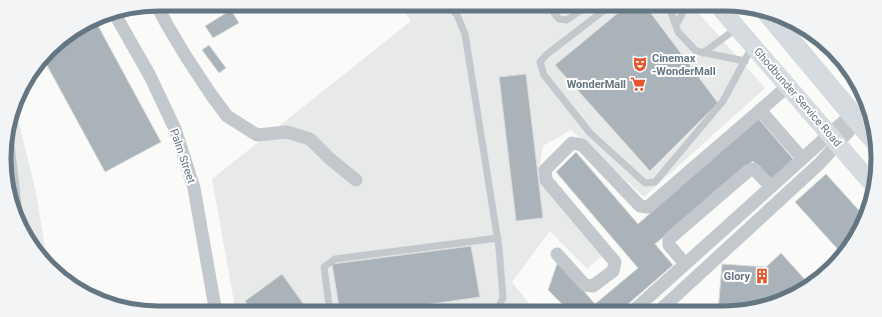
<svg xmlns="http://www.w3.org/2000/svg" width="882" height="317" viewBox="0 0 882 317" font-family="Roboto,sans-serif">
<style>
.built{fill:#e8e9e9}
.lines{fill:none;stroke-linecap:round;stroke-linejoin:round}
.stream{stroke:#bbc7cb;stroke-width:5}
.building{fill:#aab3b9;stroke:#dcdcda}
.lane{stroke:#c3c8cc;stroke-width:7}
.street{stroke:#c3c8cc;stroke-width:13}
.secondary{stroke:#d6dbdf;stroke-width:18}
.primary{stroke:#d6dbdf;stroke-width:21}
.labels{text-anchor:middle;stroke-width:4;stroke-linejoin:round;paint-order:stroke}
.poi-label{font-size:11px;font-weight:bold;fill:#657683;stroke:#fff;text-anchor:end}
.street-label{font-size:11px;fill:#657683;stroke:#fff}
.rim{fill:none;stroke:#657683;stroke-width:5}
</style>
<rect width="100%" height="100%" fill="#fafaf8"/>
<path class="built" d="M 399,6 L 695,9 L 765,88 L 644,197 L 571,130 L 543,146 L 538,178 L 602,256 L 587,269 L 550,231 L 512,282 L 536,312 L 236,313 L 212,179 L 411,21 Z
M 14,112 L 20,127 L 36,192 L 45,248 L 38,252 L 30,244 L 7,189 L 5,138 Z"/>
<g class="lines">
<path class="stream" d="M 10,124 L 11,136 L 20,213 L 36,250"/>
</g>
<path class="building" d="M 624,8 L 647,8 L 718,103 L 650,171 L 555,65 Z
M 231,10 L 239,23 L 213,38 L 205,26 Z
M 96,22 L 161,142 L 105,172 L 43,58 L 55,45 Z
M 209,45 L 226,68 L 219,73 L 202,50 Z
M 526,74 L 543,218 L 516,221 L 499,77 Z
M 758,118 L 794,160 L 770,180 L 753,161 L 655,244 L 673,265 L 619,312 L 570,312 L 548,290 L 558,261 L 595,304 L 638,268 L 556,172 L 576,152 L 638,224 Z
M 826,174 L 865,217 L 857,236 L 842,254 L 795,202 Z
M 471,246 L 480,297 L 375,312 L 340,313 L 332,264 Z
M 781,253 L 810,285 L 792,297 L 744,312 L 718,312 L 722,264 L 766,267 Z
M 282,274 L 310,313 L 253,313 L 245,301 Z"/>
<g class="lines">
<path class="lane" d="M 450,7 L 457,15 L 465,34 L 499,248 L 503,298 L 497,310 L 480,312
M 549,7 L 559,19 L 567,20 L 584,8
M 607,8 L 546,55 L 540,62 L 544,75 L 590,133 L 645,183 L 655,182 L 723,101 L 752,47
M 670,9 L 678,32 L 696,51 L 745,61
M 676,25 L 685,9
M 703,53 L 737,28
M 330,313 L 324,267 L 335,259 L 498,238"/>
<path class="street" d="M 156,4 L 166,23 L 185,55 L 212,96 L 227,116 L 257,135 L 287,132 L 310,139 L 329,158 L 356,180
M 113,11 L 150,76 L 175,129 L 194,188 L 216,313
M 760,110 L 802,158
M 557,254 L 585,285 L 593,286 L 613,271 L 615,262 L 546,180 L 545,170 L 572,143 L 582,145 L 640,206 L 648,207 L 788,86
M 685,264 L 669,245 L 669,239 L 748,171 L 754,169 L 771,187
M 632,312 L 852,114
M 658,312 L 819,164 L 858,121"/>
<path class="secondary" d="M 721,9 L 874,186"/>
<path class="primary" d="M 766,11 L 852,114 L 876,142"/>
</g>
<defs>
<g id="theatre-bare" transform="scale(1.2)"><path d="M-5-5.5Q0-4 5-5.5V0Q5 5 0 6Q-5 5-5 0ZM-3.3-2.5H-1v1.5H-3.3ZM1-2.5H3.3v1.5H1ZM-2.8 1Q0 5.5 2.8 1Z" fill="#e4572e" stroke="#fff" stroke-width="2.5" paint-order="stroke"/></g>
<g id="supermarket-bare" transform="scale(1.2)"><path d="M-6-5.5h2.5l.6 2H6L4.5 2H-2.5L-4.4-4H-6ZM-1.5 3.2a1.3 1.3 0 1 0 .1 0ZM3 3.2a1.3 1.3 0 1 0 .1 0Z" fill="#e4572e" stroke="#fff" stroke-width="2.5" paint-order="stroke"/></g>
<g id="building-bare" transform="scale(1.2)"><path d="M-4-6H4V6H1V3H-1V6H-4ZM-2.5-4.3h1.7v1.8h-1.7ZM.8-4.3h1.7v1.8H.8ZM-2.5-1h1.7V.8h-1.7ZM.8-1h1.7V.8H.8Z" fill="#e4572e" stroke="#fff" stroke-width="2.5" paint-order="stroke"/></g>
</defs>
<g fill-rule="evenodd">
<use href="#theatre-bare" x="640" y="64"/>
<use href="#supermarket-bare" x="638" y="84"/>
<use href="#building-bare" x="762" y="276"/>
</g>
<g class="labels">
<g class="poi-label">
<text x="652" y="62" text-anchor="start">Cinemax<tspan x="652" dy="13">-WonderMall</tspan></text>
<text x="626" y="88">WonderMall</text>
<text x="750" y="280">Glory</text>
</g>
<g class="street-label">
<text transform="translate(798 97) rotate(49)" y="4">Ghodbunder Service Road</text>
<text transform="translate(183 156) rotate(71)" y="4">Palm Street</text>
</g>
</g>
<path d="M0 0H882V317H0ZM158 11H724A147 147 0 0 1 871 158V159A147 147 0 0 1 724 306H158A147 147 0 0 1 11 159V158A147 147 0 0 1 158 11Z" fill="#f3f4f5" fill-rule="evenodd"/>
<path class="rim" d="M158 11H724A147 147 0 0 1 871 158V159A147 147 0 0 1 724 306H158A147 147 0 0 1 11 159V158A147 147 0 0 1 158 11Z"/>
</svg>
